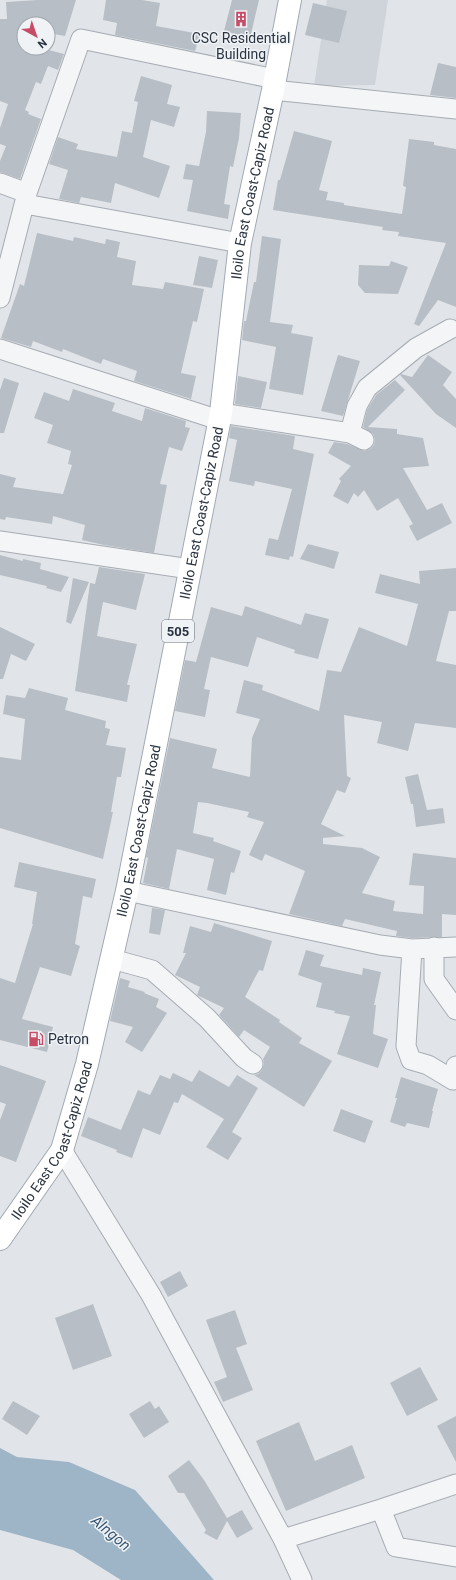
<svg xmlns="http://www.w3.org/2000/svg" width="456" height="1580" viewBox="0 0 456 1580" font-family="Roboto,sans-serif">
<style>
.built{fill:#cfd4db}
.water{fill:#9eb5c7}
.building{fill:#b8bec5}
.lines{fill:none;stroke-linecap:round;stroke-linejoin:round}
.minor-casing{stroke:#a6acb3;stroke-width:21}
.major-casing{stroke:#a1aab4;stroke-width:24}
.minor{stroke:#f4f5f7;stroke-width:19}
.major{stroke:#fff;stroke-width:22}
.labels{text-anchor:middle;stroke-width:3;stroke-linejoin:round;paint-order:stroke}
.shield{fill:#f0f3f6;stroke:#656d77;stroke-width:1}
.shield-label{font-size:13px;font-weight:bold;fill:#2a3340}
.poi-label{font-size:14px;fill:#2a3340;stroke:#f0f3f6}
.street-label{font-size:14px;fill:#2a3340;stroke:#f0f3f6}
.water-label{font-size:15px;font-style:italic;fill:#365572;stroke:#f0f3f6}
</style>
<rect width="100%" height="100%" fill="#e1e5e9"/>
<path class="built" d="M 327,0 L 388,0 L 375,85 L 314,86 Z"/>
<path class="water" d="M 0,1448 L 17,1457 L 69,1462 L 135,1490 L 214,1580 L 121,1580 L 73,1550 L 0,1530 Z"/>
<path class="building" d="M 37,0 L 76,0 L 65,36 L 48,33 L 48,24 L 24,24 L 24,48 L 41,48 L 64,54 L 58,70 L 48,66 L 41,84 L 36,82 L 25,110 L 29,112 L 28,114 L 41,119 L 20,179 L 0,172 L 0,161 L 6,146 L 0,144 L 0,128 L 8,104 L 0,101 L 0,19 L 7,19 L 6,2 Z
M 106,0 L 142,0 L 160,3 L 156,26 L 200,34 L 195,51 L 115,35 L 117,23 L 103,20 Z
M 232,0 L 259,0 L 250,38 L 224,31 Z
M 313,3 L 347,11 L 339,43 L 305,35 Z
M 438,63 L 456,67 L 456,98 L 430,95 Z
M 141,76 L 172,85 L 167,104 L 180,107 L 174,127 L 151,120 L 143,157 L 170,166 L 159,198 L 115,183 L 111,203 L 81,197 L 79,203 L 59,199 L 68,170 L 49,164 L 58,137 L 78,144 L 76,149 L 117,157 L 122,131 L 132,133 L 138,102 L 134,101 Z
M 207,111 L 241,113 L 239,138 L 233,167 L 230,166 L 224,204 L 230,205 L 228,219 L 187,211 L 193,180 L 183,179 L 186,164 L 199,166 L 206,132 Z
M 294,131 L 332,141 L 319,190 L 328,192 L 326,200 L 344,203 L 344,205 L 402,214 L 406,187 L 403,186 L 409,139 L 434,142 L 434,145 L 456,149 L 456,307 L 438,300 L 419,326 L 414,324 L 446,243 L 398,236 L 399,232 L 382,230 L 383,227 L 273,210 L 278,180 L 280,180 Z
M 37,233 L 73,241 L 74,237 L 105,244 L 106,239 L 120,242 L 117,257 L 136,261 L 132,285 L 163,289 L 165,282 L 204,289 L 197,322 L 193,321 L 181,373 L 196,376 L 191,399 L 134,381 L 137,371 L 103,359 L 101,364 L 63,349 L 62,352 L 33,341 L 31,347 L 1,338 L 20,284 L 24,286 Z
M 262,236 L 281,239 L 270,322 L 293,325 L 291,333 L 313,337 L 303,395 L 269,389 L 276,347 L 242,340 L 244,321 L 246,321 L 254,282 L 256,282 Z
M 199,256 L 218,260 L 212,288 L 193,285 Z
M 391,261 L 408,267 L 398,294 L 365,293 L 358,285 L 359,265 L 389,266 Z
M 338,355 L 360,361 L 343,416 L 321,411 Z
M 428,355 L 452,372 L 443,385 L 456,399 L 456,428 L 436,414 L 400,375 L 401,374 L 412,377 Z
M 238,376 L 267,382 L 261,408 L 235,404 Z
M 4,378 L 19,383 L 4,433 L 0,433 L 0,390 Z
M 395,380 L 405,390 L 368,427 L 397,429 L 397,434 L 423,438 L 429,466 L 403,468 L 427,510 L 442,503 L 452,523 L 417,541 L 409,526 L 413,524 L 398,498 L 377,511 L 364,490 L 358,497 L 354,493 L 348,504 L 333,496 L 341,481 L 339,479 L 351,466 L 328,453 L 334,442 L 347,444 L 364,451 L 370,449 L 374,445 L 375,439 L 373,434 L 363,427 L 367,410 L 376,395 Z
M 73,389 L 115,403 L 112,411 L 142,421 L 145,408 L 186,421 L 185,427 L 190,428 L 182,451 L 169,447 L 160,484 L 167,485 L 154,553 L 104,545 L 82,540 L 85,525 L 53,516 L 52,524 L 6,517 L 5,520 L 0,519 L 0,474 L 16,478 L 13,487 L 63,494 L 72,465 L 68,464 L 71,451 L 47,443 L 53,425 L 34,418 L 44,392 L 69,401 Z
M 231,426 L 295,436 L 293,449 L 314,454 L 293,557 L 290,556 L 289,560 L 265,555 L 269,538 L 278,540 L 292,489 L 255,481 L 254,486 L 229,481 L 237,440 L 229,438 Z
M 308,544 L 339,552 L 334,569 L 300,559 Z
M 0,555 L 23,561 L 23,559 L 41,563 L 40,569 L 69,577 L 61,592 L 46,588 L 47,586 L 0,575 Z
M 99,567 L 145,574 L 136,610 L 103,602 L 97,636 L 137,644 L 127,685 L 130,685 L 127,702 L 75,691 L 90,583 L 95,584 Z
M 456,568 L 456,611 L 449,611 L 436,661 L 456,665 L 456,728 L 415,723 L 408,751 L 377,743 L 382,722 L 344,715 L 347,776 L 351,778 L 345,793 L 337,790 L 321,824 L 345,836 L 323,838 L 323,844 L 362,848 L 380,857 L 362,893 L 395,901 L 393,911 L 423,914 L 424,886 L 409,885 L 413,853 L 456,858 L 456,915 L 442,914 L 442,937 L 412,938 L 396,936 L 397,931 L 345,919 L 342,926 L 289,914 L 305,871 L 265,854 L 262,861 L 249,855 L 264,822 L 247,817 L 249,812 L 207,803 L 198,802 L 193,833 L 214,838 L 213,841 L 241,851 L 234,873 L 231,872 L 226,895 L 207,890 L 214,859 L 177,849 L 169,889 L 143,883 L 148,858 L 146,857 L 170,738 L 217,749 L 212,768 L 250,777 L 252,738 L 260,719 L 236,713 L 244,680 L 263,685 L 262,690 L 319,711 L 327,670 L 341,672 L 359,627 L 407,646 L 418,604 L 375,593 L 380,574 L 420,584 L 419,571 Z
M 73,578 L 89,582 L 71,624 L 66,622 Z
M 245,606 L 301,625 L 305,613 L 329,619 L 318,659 L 294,653 L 295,650 L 257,637 L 248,667 L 211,657 L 204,689 L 210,690 L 205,717 L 175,711 L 185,660 L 196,662 L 211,607 L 242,616 Z
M 0,627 L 35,644 L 26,661 L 11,654 L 3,679 L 0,679 Z
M 29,688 L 68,698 L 65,710 L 106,721 L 105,728 L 110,729 L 106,745 L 126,748 L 121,777 L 117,777 L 111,812 L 113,812 L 103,859 L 0,828 L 0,757 L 21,760 L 25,719 L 3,714 L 6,695 L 25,698 Z
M 418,774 L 427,810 L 443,808 L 445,823 L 416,827 L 413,804 L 411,804 L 405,777 Z
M 19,862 L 96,879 L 92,898 L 83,896 L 75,944 L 80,946 L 71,976 L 40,967 L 22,1019 L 53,1027 L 47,1052 L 0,1040 L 0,978 L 15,983 L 33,924 L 32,924 L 37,892 L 14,887 Z
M 152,908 L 165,910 L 160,935 L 149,933 Z
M 214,923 L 272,941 L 263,971 L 259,970 L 245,997 L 280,1020 L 279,1022 L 302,1038 L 299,1043 L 332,1061 L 304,1107 L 254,1075 L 258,1074 L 262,1070 L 264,1064 L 263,1059 L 270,1047 L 244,1030 L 239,1037 L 219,1015 L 224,1008 L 199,996 L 197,995 L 200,987 L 175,975 L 186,953 L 183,953 L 190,926 L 211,932 Z
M 306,950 L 324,955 L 320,966 L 362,975 L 363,968 L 381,972 L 374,1005 L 376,1005 L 373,1034 L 388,1039 L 378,1068 L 337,1054 L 350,1016 L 334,1013 L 335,1011 L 316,1007 L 322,983 L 298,975 Z
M 120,978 L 130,981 L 128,987 L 145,992 L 144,993 L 159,999 L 156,1007 L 167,1013 L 142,1052 L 125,1042 L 133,1027 L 110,1021 Z
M 0,1065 L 46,1081 L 16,1162 L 0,1156 L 0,1120 L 6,1104 L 0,1102 Z
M 199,1070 L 229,1087 L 237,1075 L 258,1088 L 232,1132 L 242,1138 L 228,1160 L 206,1147 L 224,1119 L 182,1094 L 178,1103 L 174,1102 L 160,1135 L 143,1128 L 132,1158 L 116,1152 L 117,1150 L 81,1136 L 88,1117 L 121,1130 L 138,1090 L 150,1095 L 160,1075 L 170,1079 L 173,1073 L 192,1082 Z
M 401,1077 L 438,1089 L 432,1111 L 433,1111 L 429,1128 L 407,1123 L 405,1127 L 390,1122 L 397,1098 L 395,1098 Z
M 341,1109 L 373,1121 L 365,1143 L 333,1131 Z
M 180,1271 L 188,1286 L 168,1297 L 160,1282 Z
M 93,1304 L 112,1356 L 73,1370 L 55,1318 Z
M 235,1310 L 247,1344 L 236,1348 L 253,1390 L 223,1402 L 214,1382 L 227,1377 L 206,1320 Z
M 420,1367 L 438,1400 L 407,1416 L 390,1383 Z
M 13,1401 L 40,1416 L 27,1435 L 2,1419 Z
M 150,1401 L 155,1409 L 159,1406 L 169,1422 L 144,1438 L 129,1414 Z
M 456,1416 L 456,1462 L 437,1426 Z
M 299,1422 L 315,1461 L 352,1445 L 365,1478 L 286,1511 L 256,1441 Z
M 189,1460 L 204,1480 L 227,1518 L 242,1510 L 253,1529 L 237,1538 L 227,1521 L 217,1540 L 204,1533 L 206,1530 L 184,1493 L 178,1493 L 168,1476 Z"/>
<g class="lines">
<g class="minor-casing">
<path id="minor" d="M 273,90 L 456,109
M 0,183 L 27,193
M 25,204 L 240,243
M 0,298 L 27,193 L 81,39 L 275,79
M 0,349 L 219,420
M 221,413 L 350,433 L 364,440
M 350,433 L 357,406 L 367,388 L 416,348 L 450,329
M 0,541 L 190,569
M 127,891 L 380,945 L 412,949 L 456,947
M 434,947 L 434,979 L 456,1010
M 412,949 L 406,1046 L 411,1060 L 428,1065 L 453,1080 L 456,1066
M 112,959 L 152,970 L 207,1018 L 244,1058 L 253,1064
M 62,1150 L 151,1295 L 283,1539 L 302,1580
M 381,1509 L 396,1547 L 456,1557
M 283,1539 L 381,1509 L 456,1484"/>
</g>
<g class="major-casing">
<g id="major">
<path id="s1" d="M 0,1239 L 62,1150 L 87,1064 L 127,891 L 221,413 L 240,243 L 273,90 L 290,0"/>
</g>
</g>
<use href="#minor" class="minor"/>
<use href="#major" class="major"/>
</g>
<defs>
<g id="building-bare" transform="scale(1.2)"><path d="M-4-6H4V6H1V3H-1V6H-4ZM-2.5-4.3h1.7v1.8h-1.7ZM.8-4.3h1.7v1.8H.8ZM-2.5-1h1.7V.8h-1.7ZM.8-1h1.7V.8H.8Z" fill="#c74d67" stroke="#f0f3f6" stroke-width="2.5" paint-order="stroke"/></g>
<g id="fuel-bare" transform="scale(1.2)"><path d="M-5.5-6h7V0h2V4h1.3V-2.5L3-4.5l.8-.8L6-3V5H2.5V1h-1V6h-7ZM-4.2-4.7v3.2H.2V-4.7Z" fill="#c74d67" stroke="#f0f3f6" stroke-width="2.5" paint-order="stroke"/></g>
</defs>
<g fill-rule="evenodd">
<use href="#building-bare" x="241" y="19"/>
<use href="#fuel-bare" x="36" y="1039"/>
</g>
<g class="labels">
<rect class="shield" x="162" y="620" width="32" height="22" rx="3"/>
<g class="shield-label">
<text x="178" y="636">505</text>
</g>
<g class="poi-label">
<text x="241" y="43">CSC Residential<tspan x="241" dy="16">Building</tspan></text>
<text x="48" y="1044" text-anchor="start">Petron</text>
</g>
<g class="street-label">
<text dy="5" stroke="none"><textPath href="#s1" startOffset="1085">Iloilo East Coast-Capiz Road</textPath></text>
<text dy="5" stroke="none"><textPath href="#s1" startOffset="761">Iloilo East Coast-Capiz Road</textPath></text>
<text dy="5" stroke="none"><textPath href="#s1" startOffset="437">Iloilo East Coast-Capiz Road</textPath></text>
<text dy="5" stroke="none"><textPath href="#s1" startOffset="113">Iloilo East Coast-Capiz Road</textPath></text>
</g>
<g class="water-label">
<text transform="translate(111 1533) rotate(40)" y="5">Alngon</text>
</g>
</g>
<g transform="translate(36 36) rotate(140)"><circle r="19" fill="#f0f3f6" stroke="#a1a6ad"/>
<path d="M0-3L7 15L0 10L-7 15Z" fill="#c74d67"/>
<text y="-6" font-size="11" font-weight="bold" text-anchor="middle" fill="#2a3340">N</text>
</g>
</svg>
